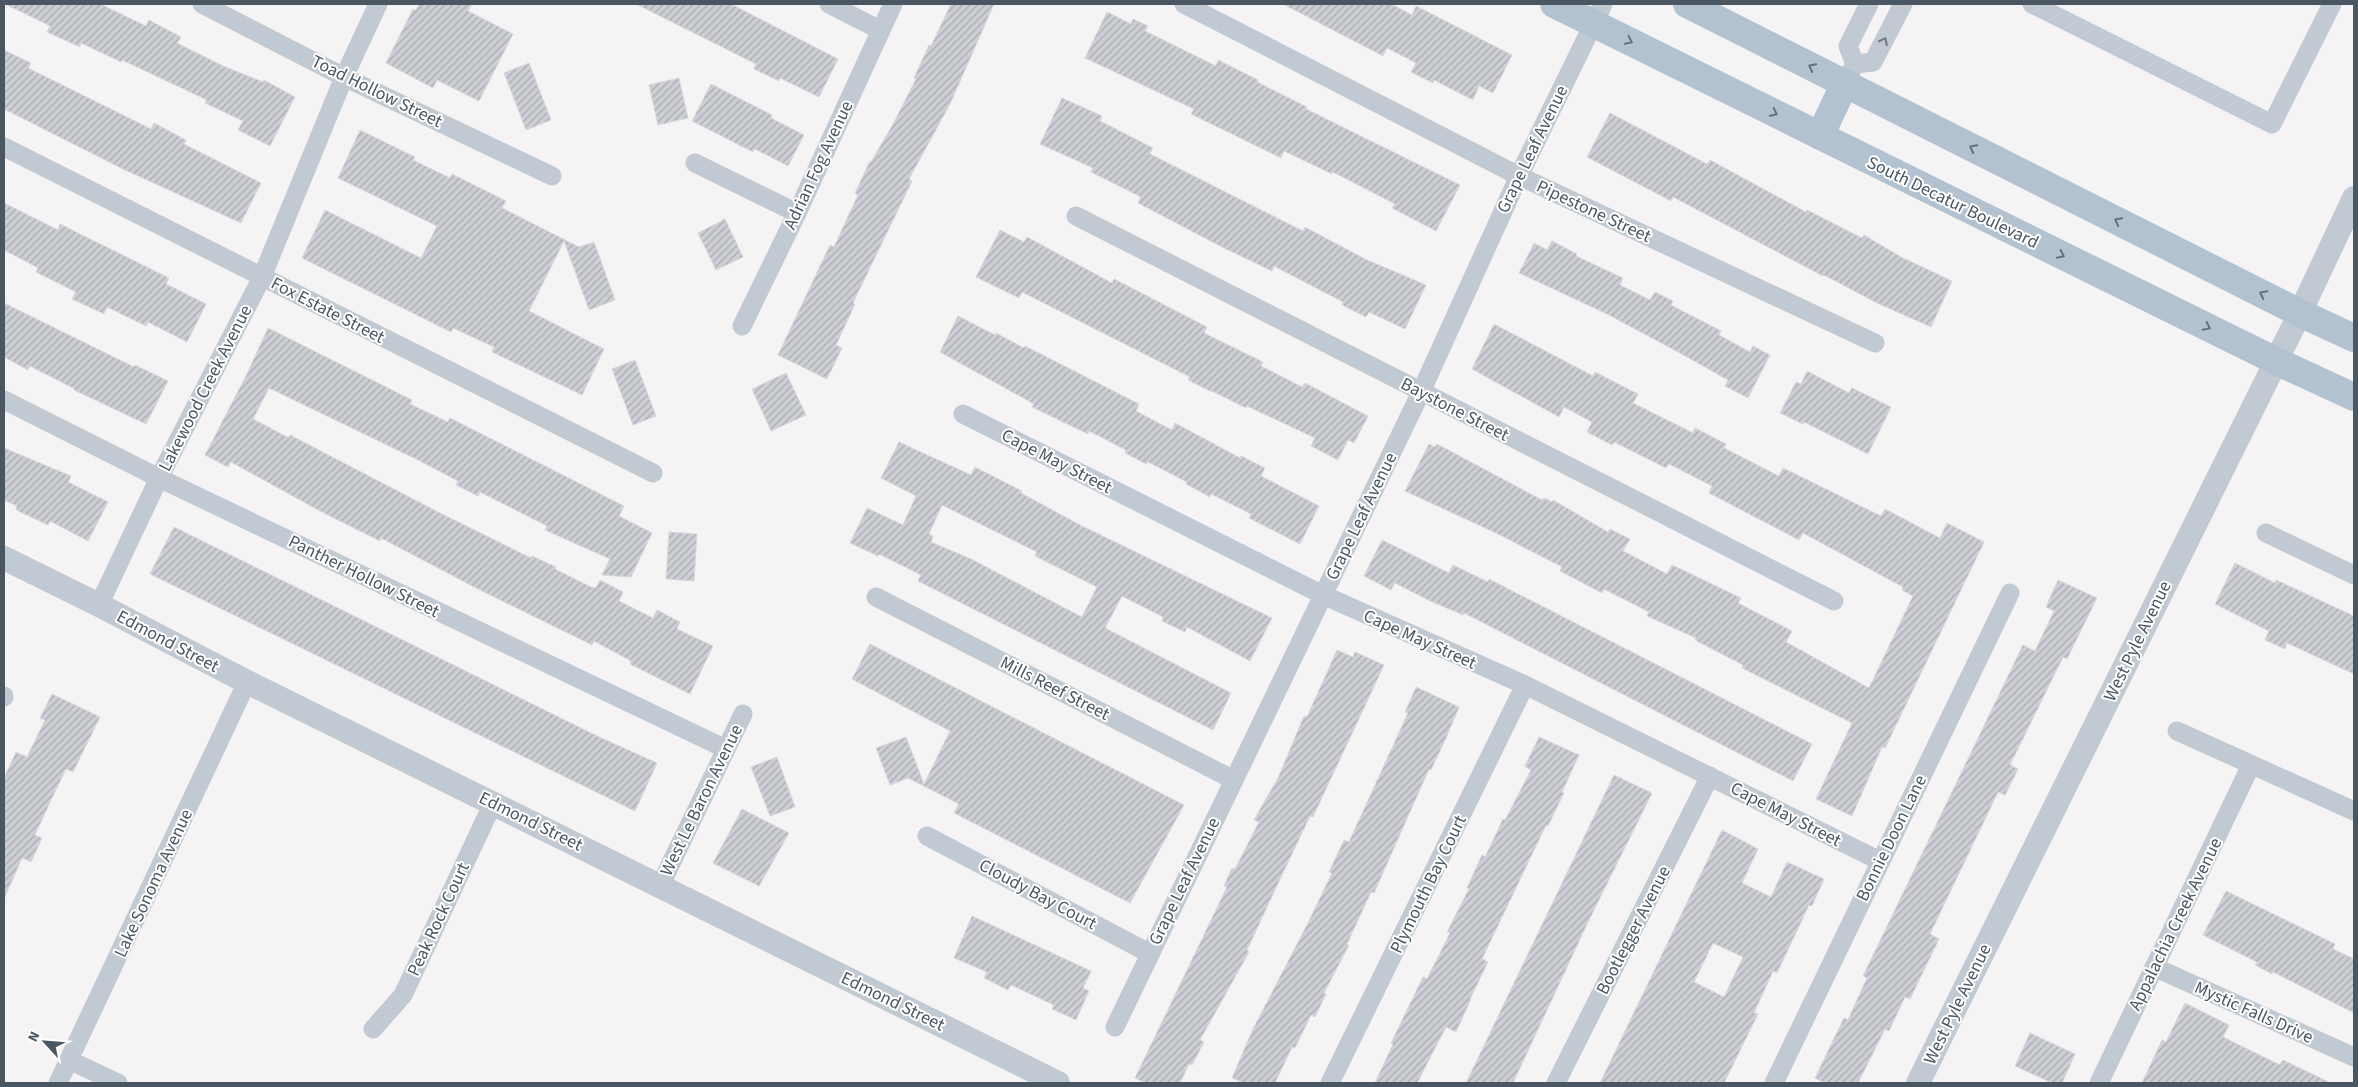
<svg xmlns="http://www.w3.org/2000/svg" width="2358" height="1087" viewBox="0 0 2358 1087" font-family="'Source Sans 3',sans-serif">
<style>
.building{fill:url(#building-hatch);stroke:#d7d9de;fill-rule:evenodd}
.lines{fill:none;stroke-linecap:round;stroke-linejoin:round}
.minor{stroke:#c1cad2;stroke-width:19}
.tertiary{stroke:#c1cad2;stroke-width:24}
.primary{stroke:#b3c2d1;stroke-width:28}
.oneway{stroke:#64717d}
.oneway2{stroke:#6e7983}
.labels{text-anchor:middle;stroke-width:4;stroke-linejoin:round;paint-order:stroke}
.street-label{font-size:18px;fill:#4a5661;stroke:#fff}
</style>
<defs>
<pattern id="building-hatch" width="6" height="6" patternUnits="userSpaceOnUse" patternTransform="scale(1.25)"><rect width="6" height="6" fill="#cdcfd5"/><path d="M-1 1l2-2M0 6l6-6M5 7l2-2" fill="none" stroke="#a8abb0"/></pattern>
</defs>
<rect width="100%" height="100%" fill="#f5f3f3"/>
<path class="building" d="M 5,4 L 100,4 L 146,26 L 149,20 L 181,37 L 177,43 L 223,66 L 263,82 L 264,80 L 295,97 L 270,146 L 238,130 L 243,121 L 205,103 L 207,100 L 122,60 L 121,62 L 81,43 L 80,47 L 47,32 L 50,26 Z
M 419,4 L 472,4 L 468,11 L 513,34 L 479,101 L 437,80 L 433,88 L 386,63 L 413,9 L 416,10 Z
M 636,4 L 731,4 L 838,59 L 819,97 L 780,78 L 779,81 L 754,69 L 756,64 Z
M 951,4 L 994,4 L 950,104 L 909,179 L 912,181 L 853,303 L 855,304 L 836,345 L 842,348 L 827,379 L 778,355 L 830,245 L 834,247 L 858,195 L 855,193 L 870,161 L 871,162 L 892,126 L 916,79 L 914,78 L 929,45 L 931,46 Z
M 1283,4 L 1391,4 L 1412,15 L 1416,6 L 1512,55 L 1493,93 L 1479,86 L 1473,100 L 1434,80 L 1433,83 L 1411,72 L 1416,63 L 1387,48 L 1383,56 Z
M 1107,12 L 1131,24 L 1133,19 L 1148,26 L 1145,31 L 1216,66 L 1218,60 L 1258,80 L 1257,82 L 1307,107 L 1306,109 L 1460,185 L 1436,231 L 1392,208 L 1395,204 L 1333,172 L 1332,174 L 1284,151 L 1281,158 L 1191,114 L 1194,109 L 1085,58 Z
M 4,50 L 31,63 L 28,68 L 151,129 L 154,123 L 186,140 L 184,144 L 261,183 L 241,223 L 123,169 L 4,109 Z
M 529,63 L 551,120 L 526,130 L 504,73 Z
M 679,78 L 688,118 L 658,125 L 649,85 Z
M 711,84 L 772,115 L 771,118 L 804,135 L 788,166 L 755,149 L 753,152 L 692,121 Z
M 1062,98 L 1102,116 L 1100,121 L 1153,148 L 1150,154 L 1303,231 L 1305,227 L 1365,259 L 1426,285 L 1405,329 L 1369,312 L 1366,317 L 1342,305 L 1343,302 L 1274,266 L 1272,271 L 1224,248 L 1138,203 L 1141,197 L 1091,172 L 1093,168 L 1040,144 Z
M 1610,113 L 1707,164 L 1710,160 L 1806,212 L 1807,210 L 1862,238 L 1864,235 L 1901,257 L 1952,281 L 1931,327 L 1877,303 L 1824,275 L 1823,276 L 1673,197 L 1671,201 L 1587,157 Z
M 360,130 L 415,157 L 413,160 L 450,178 L 452,174 L 506,201 L 502,208 L 579,247 L 594,242 L 615,300 L 589,310 L 564,241 L 529,311 L 604,349 L 582,395 L 492,352 L 494,347 L 453,328 L 451,332 L 302,258 L 325,210 L 421,258 L 437,226 L 338,178 Z
M 4,203 L 58,230 L 60,224 L 169,278 L 166,284 L 206,304 L 187,342 L 148,322 L 146,326 L 107,307 L 104,314 L 72,299 L 76,292 L 36,272 L 38,268 L 4,250 Z
M 725,219 L 743,257 L 716,270 L 698,233 Z
M 1000,230 L 1024,242 L 1027,237 L 1112,283 L 1114,279 L 1153,299 L 1207,327 L 1204,333 L 1263,362 L 1261,366 L 1302,387 L 1305,383 L 1368,416 L 1354,443 L 1348,440 L 1338,460 L 1311,446 L 1315,438 L 1247,406 L 1246,408 L 1212,391 L 1212,392 L 1188,380 L 1190,377 L 1022,292 L 1019,298 L 976,277 Z
M 1552,241 L 1577,254 L 1576,256 L 1623,278 L 1620,285 L 1650,300 L 1655,292 L 1673,301 L 1671,305 L 1721,331 L 1719,335 L 1750,352 L 1753,346 L 1770,355 L 1748,398 L 1725,386 L 1728,380 L 1680,353 L 1607,314 L 1519,273 L 1534,243 L 1547,250 Z
M 4,303 L 134,367 L 135,365 L 168,381 L 146,424 L 74,390 L 75,389 L 30,366 L 28,370 L 4,357 Z
M 958,316 L 995,335 L 996,333 L 1024,348 L 1025,346 L 1139,404 L 1136,411 L 1172,430 L 1175,423 L 1240,458 L 1241,456 L 1265,468 L 1261,476 L 1319,506 L 1300,544 L 1249,518 L 1251,514 L 1211,494 L 1210,497 L 1186,484 L 1187,482 L 1148,462 L 1146,464 L 1125,453 L 1126,450 L 1089,431 L 1088,434 L 1032,407 L 1034,404 L 940,352 Z
M 1494,324 L 1593,376 L 1595,372 L 1638,394 L 1633,403 L 1693,433 L 1695,428 L 1726,444 L 1724,448 L 1779,476 L 1783,468 L 1881,516 L 1885,509 L 1940,538 L 1947,523 L 1984,542 L 1885,748 L 1882,747 L 1852,816 L 1816,799 L 1852,723 L 1742,668 L 1743,665 L 1695,640 L 1696,638 L 1647,616 L 1649,612 L 1604,589 L 1602,593 L 1560,571 L 1562,567 L 1498,534 L 1405,491 L 1429,444 L 1435,447 L 1437,444 L 1542,500 L 1544,498 L 1552,502 L 1553,500 L 1608,532 L 1610,529 L 1630,539 L 1623,551 L 1667,574 L 1672,565 L 1741,598 L 1738,603 L 1792,631 L 1786,642 L 1869,688 L 1913,596 L 1902,590 L 1903,587 L 1803,533 L 1799,540 L 1709,493 L 1712,486 L 1669,464 L 1666,468 L 1614,442 L 1612,445 L 1587,432 L 1592,422 L 1564,407 L 1559,417 L 1472,369 Z
M 268,328 L 412,400 L 410,404 L 448,422 L 450,418 L 624,506 L 619,516 L 652,533 L 631,577 L 602,575 L 610,559 L 545,530 L 547,526 L 480,492 L 478,496 L 456,485 L 458,481 L 418,460 L 269,388 L 253,419 L 289,438 L 290,435 L 440,513 L 531,558 L 532,556 L 556,567 L 555,569 L 591,587 L 596,588 L 600,580 L 623,592 L 619,601 L 653,618 L 657,610 L 680,622 L 677,629 L 713,646 L 690,694 L 630,664 L 631,661 L 594,641 L 592,645 L 478,589 L 381,538 L 380,541 L 320,511 L 231,462 L 228,467 L 205,455 L 246,376 Z
M 635,360 L 656,416 L 633,425 L 612,369 Z
M 1807,371 L 1849,393 L 1852,388 L 1891,407 L 1868,454 L 1804,422 L 1803,424 L 1780,413 L 1796,382 L 1801,384 Z
M 786,373 L 806,415 L 771,431 L 752,389 Z
M 899,442 L 971,475 L 975,467 L 1022,491 L 1021,493 L 1082,526 L 1272,618 L 1250,661 L 1187,627 L 1185,632 L 1162,621 L 1163,617 L 1122,596 L 1105,628 L 1231,693 L 1213,730 L 918,581 L 921,575 L 879,554 L 878,556 L 850,543 L 867,508 L 903,525 L 916,496 L 881,478 ZM 942,505 L 1037,552 L 1035,556 L 1097,587 L 1082,617 L 971,559 L 931,542 L 933,536 L 929,534 Z
M 4,448 L 71,476 L 68,482 L 108,502 L 88,541 L 50,521 L 48,525 L 16,510 L 17,506 L 4,500 Z
M 174,527 L 597,736 L 657,763 L 635,811 L 150,574 Z
M 669,532 L 697,534 L 694,581 L 666,579 Z
M 1382,540 L 1449,573 L 1453,565 L 1488,582 L 1489,579 L 1812,744 L 1793,781 L 1464,613 L 1463,615 L 1428,600 L 1395,583 L 1391,590 L 1364,576 Z
M 2235,563 L 2275,583 L 2276,580 L 2354,616 L 2354,674 L 2287,643 L 2285,649 L 2265,640 L 2269,631 L 2215,604 Z
M 2058,580 L 2097,598 L 2067,659 L 2063,657 L 2010,765 L 2018,769 L 2005,795 L 1998,792 L 1930,934 L 1939,939 L 1910,999 L 1905,997 L 1889,1031 L 1885,1029 L 1858,1083 L 1825,1083 L 1815,1078 L 1844,1018 L 1848,1020 L 1867,978 L 1863,976 L 2023,645 L 2035,651 L 2054,611 L 2046,607 Z
M 870,644 L 1184,805 L 1130,903 L 954,813 L 959,804 L 908,778 L 890,785 L 876,748 L 906,737 L 924,784 L 950,731 L 852,679 Z
M 1337,650 L 1353,657 L 1355,652 L 1384,665 L 1313,817 L 1310,816 L 1281,877 L 1247,950 L 1249,952 L 1200,1040 L 1204,1042 L 1192,1065 L 1189,1064 L 1180,1083 L 1146,1083 L 1135,1078 L 1227,887 L 1224,886 L 1232,868 L 1235,869 L 1259,822 L 1254,820 L 1278,778 L 1304,716 L 1307,717 Z
M 1416,687 L 1459,707 L 1446,738 L 1431,770 L 1429,769 L 1374,893 L 1371,892 L 1347,944 L 1349,945 L 1324,993 L 1326,994 L 1315,1017 L 1311,1015 L 1295,1048 L 1292,1047 L 1275,1083 L 1244,1083 L 1232,1078 L 1253,1029 L 1308,923 L 1332,873 L 1329,872 L 1344,840 L 1349,842 L 1408,713 L 1405,712 Z
M 52,694 L 100,717 L 73,772 L 66,769 L 52,798 L 35,835 L 42,838 L 31,862 L 22,858 L 4,899 L 4,778 L 16,752 L 27,757 L 45,720 L 40,718 Z
M 1539,737 L 1579,755 L 1562,792 L 1564,793 L 1548,826 L 1546,825 L 1482,959 L 1488,962 L 1470,999 L 1471,999 L 1456,1032 L 1446,1027 L 1417,1083 L 1375,1083 L 1393,1044 L 1391,1043 L 1423,977 L 1427,979 L 1450,933 L 1447,932 L 1469,889 L 1467,888 L 1482,855 L 1485,857 L 1503,819 L 1505,820 L 1531,770 L 1525,766 Z
M 777,757 L 795,807 L 770,816 L 751,767 Z
M 1614,775 L 1652,793 L 1588,922 L 1513,1083 L 1466,1083 Z
M 742,809 L 789,833 L 759,886 L 713,863 Z
M 1722,830 L 1758,849 L 1742,883 L 1771,897 L 1787,862 L 1824,879 L 1812,906 L 1809,905 L 1777,973 L 1773,971 L 1754,1013 L 1758,1014 L 1724,1083 L 1600,1083 ZM 1713,943 L 1743,957 L 1724,997 L 1694,982 Z
M 2226,891 L 2335,944 L 2333,949 L 2354,959 L 2354,1013 L 2273,972 L 2272,974 L 2255,965 L 2257,962 L 2203,935 Z
M 972,916 L 1091,971 L 1083,988 L 1089,991 L 1076,1020 L 1052,1009 L 1054,1005 L 1011,985 L 1008,990 L 984,978 L 987,972 L 954,958 Z
M 2185,1003 L 2229,1025 L 2223,1037 L 2280,1065 L 2283,1060 L 2331,1083 L 2142,1083 L 2162,1040 L 2166,1042 Z
M 2030,1033 L 2075,1054 L 2062,1083 L 2052,1083 L 2015,1066 Z"/>
<g class="lines">
<path class="minor" d="M 202,4 L 344,77 L 552,176
M 829,4 L 880,30
M 1184,4 L 1519,176 L 1875,343
M 2032,4 L 2272,124 L 2332,4
M 1855,64 L 1873,62 L 1903,4
M 1845,83 L 1855,64 L 1848,46 L 1869,4
M 4,147 L 653,473
M 695,163 L 797,213
M 1076,216 L 1834,601
M 742,326 L 797,213 L 893,4
M 4,400 L 159,478 L 726,749
M 963,414 L 1323,595 L 1525,685 L 1880,861
M 2266,533 L 2354,575
M 876,597 L 1234,780
M 99,605 L 159,478 L 262,277 L 344,77 L 378,4
M 4,697 L 4,696
M 2177,731 L 2354,811
M 927,836 L 1149,953
M 660,886 L 743,714
M 2154,967 L 2354,1057
M 1115,1027 L 1421,392 L 1519,176 L 1603,4
M 373,1029 L 403,995 L 493,803
M 69,1060 L 118,1083
M 58,1083 L 247,682
M 1330,1083 L 1525,685
M 1556,1083 L 1710,776
M 1774,1083 L 2010,593
M 2099,1083 L 2251,765"/>
<path class="tertiary" d="M 4,558 L 99,605 L 247,682 L 1058,1083
M 1918,1083 L 2300,313 L 2354,198"/>
<path class="primary" d="M 1554,4 L 2276,361 L 2354,397
M 1687,4 L 2300,313 L 2354,338
M 1820,136 L 1845,83"/>
</g>
<defs><path id="oneway-chevron" d="M-2-3.5L2.5 0L-2 3.5" fill="none" stroke-width="1.6" stroke-linecap="round" stroke-linejoin="round" transform="scale(1.25)"/></defs>
<g class="oneway">
<use href="#oneway-chevron" transform="translate(1629 41) rotate(26)"/>
<use href="#oneway-chevron" transform="translate(1812 67) rotate(-153)"/>
<use href="#oneway-chevron" transform="translate(1774 113) rotate(26)"/>
<use href="#oneway-chevron" transform="translate(1973 148) rotate(-153)"/>
<use href="#oneway-chevron" transform="translate(2118 221) rotate(-153)"/>
<use href="#oneway-chevron" transform="translate(2061 255) rotate(26)"/>
<use href="#oneway-chevron" transform="translate(2263 294) rotate(-153)"/>
<use href="#oneway-chevron" transform="translate(2207 327) rotate(26)"/>
</g>
<use class="oneway2" href="#oneway-chevron" transform="translate(1884 41) rotate(-63)"/>
<g class="labels">
<g class="street-label">
<text transform="translate(377 91) rotate(26)" y="6">Toad Hollow Street</text>
<text transform="translate(1532 149) rotate(-64)" y="6">Grape Leaf Avenue</text>
<text transform="translate(818 165) rotate(-65)" y="6">Adrian Fog Avenue</text>
<text transform="translate(1953 202) rotate(26)" y="6">South Decatur Boulevard</text>
<text transform="translate(1594 211) rotate(25)" y="6">Pipestone Street</text>
<text transform="translate(328 310) rotate(27)" y="6">Fox Estate Street</text>
<text transform="translate(205 388) rotate(-63)" y="6">Lakewood Creek Avenue</text>
<text transform="translate(1455 409) rotate(27)" y="6">Baystone Street</text>
<text transform="translate(1057 461) rotate(27)" y="6">Cape May Street</text>
<text transform="translate(1361 516) rotate(-64)" y="6">Grape Leaf Avenue</text>
<text transform="translate(364 576) rotate(26)" y="6">Panther Hollow Street</text>
<text transform="translate(1420 639) rotate(24)" y="6">Cape May Street</text>
<text transform="translate(168 641) rotate(28)" y="6">Edmond Street</text>
<text transform="translate(2137 641) rotate(-64)" y="6">West Pyle Avenue</text>
<text transform="translate(1055 688) rotate(27)" y="6">Mills Reef Street</text>
<text transform="translate(701 800) rotate(-64)" y="6">West Le Baron Avenue</text>
<text transform="translate(1786 814) rotate(27)" y="6">Cape May Street</text>
<text transform="translate(531 821) rotate(26)" y="6">Edmond Street</text>
<text transform="translate(1891 838) rotate(-64)" y="6">Bonnie Doon Lane</text>
<text transform="translate(1184 881) rotate(-64)" y="6">Grape Leaf Avenue</text>
<text transform="translate(153 883) rotate(-65)" y="6">Lake Sonoma Avenue</text>
<text transform="translate(1428 884) rotate(-64)" y="6">Plymouth Bay Court</text>
<text transform="translate(1038 894) rotate(28)" y="6">Cloudy Bay Court</text>
<text transform="translate(438 919) rotate(-65)" y="6">Peak Rock Court</text>
<text transform="translate(2175 924) rotate(-64)" y="6">Appalachia Creek Avenue</text>
<text transform="translate(1633 930) rotate(-63)" y="6">Bootlegger Avenue</text>
<text transform="translate(893 1001) rotate(26)" y="6">Edmond Street</text>
<text transform="translate(1957 1004) rotate(-64)" y="6">West Pyle Avenue</text>
<text transform="translate(2254 1012) rotate(24)" y="6">Mystic Falls Drive</text>
</g>
</g>
<rect width="2358" height="1087" fill="none" stroke="#4a5661" stroke-width="10"/>
<g transform="translate(45 1042) rotate(296)" stroke="#ffffff" stroke-width="4" paint-order="stroke">
<path d="M0-4L9 19L0 12L-9 19Z" fill="#4a5661"/>
<text y="-8" font-size="14" font-weight="bold" text-anchor="middle" fill="#4a5661">N</text>
</g>
</svg>
